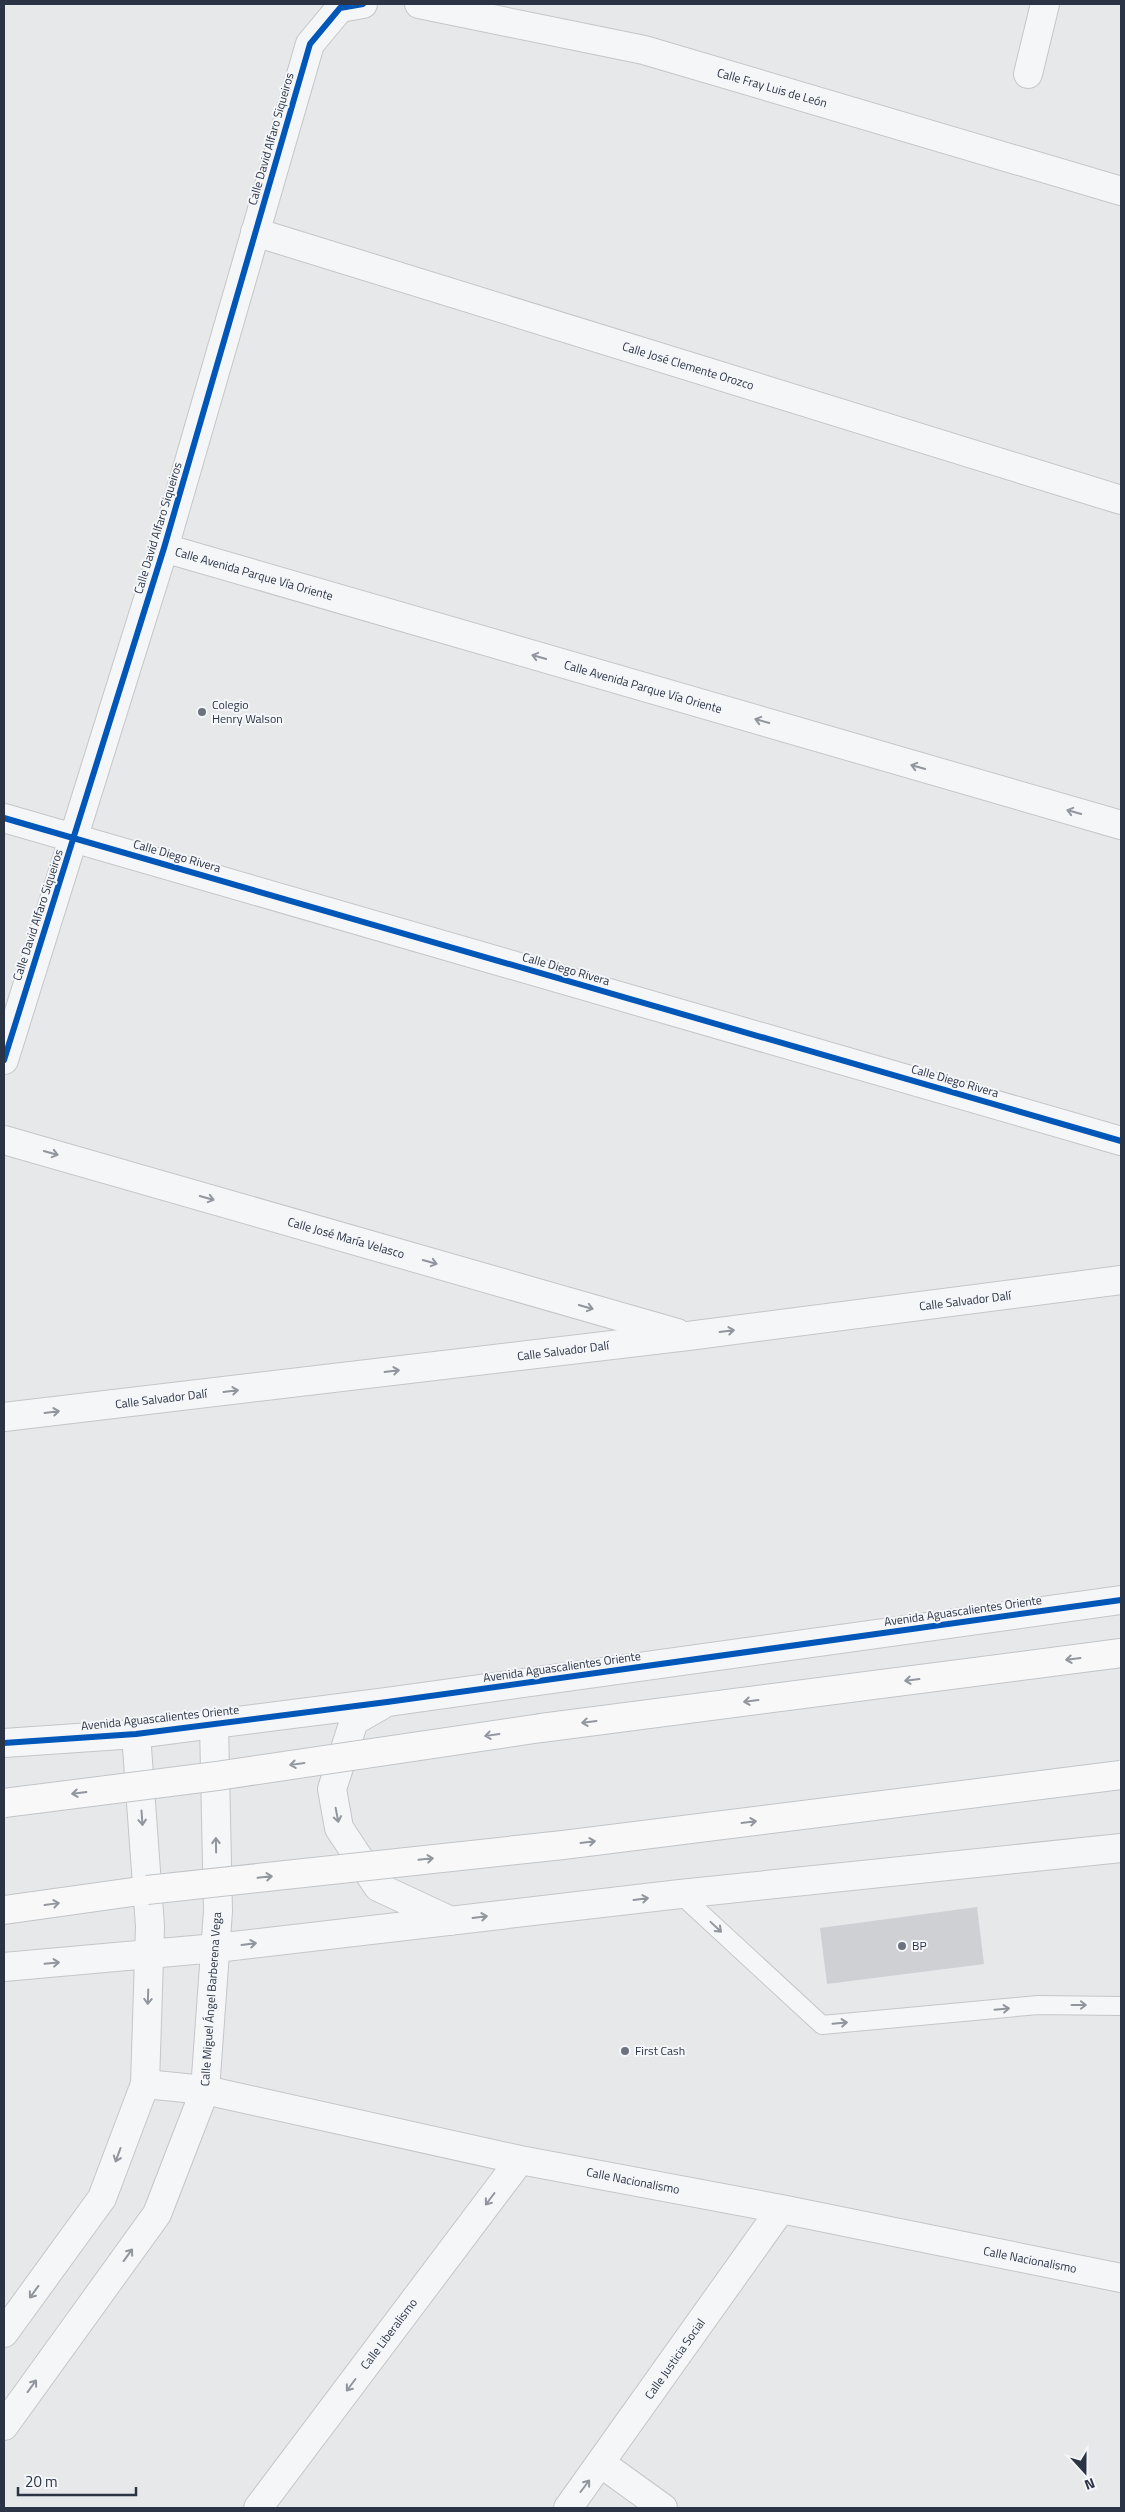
<svg xmlns="http://www.w3.org/2000/svg" width="1125" height="2512" viewBox="0 0 1125 2512" font-family="'Titillium Web',sans-serif">
<style>
.building{fill:#ced0d3}
.lines{fill:none;stroke-linecap:round;stroke-linejoin:round}
.service-casing{stroke:#c4c6c8;stroke-width:20}
.minor-casing{stroke:#c4c6c8;stroke-width:30}
.tertiary-casing{stroke:#c4c6c8;stroke-width:30}
.primary-casing{stroke:#c2c5c8;stroke-width:30}
.service{stroke:#f5f6f7;stroke-width:18}
.minor{stroke:#f5f6f7;stroke-width:28}
.tertiary{stroke:#f5f6f7;stroke-width:28}
.primary{stroke:#f8f8f8;stroke-width:28}
.primary-bridge-casing{stroke:#c2c5c8;stroke-width:30;stroke-linecap:butt}
.primary-bridge{stroke:#f8f8f8;stroke-width:28}
.cycleway-casing{stroke:#f4f6f9;stroke-width:9}
.cycleway{stroke:#0057b8;stroke-width:6}
.oneway{stroke:#90959e}
.oneway2{stroke:#92969e}
.poi-dot{fill:#6c737f;stroke:#f4f6f9;stroke-width:2}
.labels{text-anchor:middle;stroke-width:4;stroke-linejoin:round;paint-order:stroke}
.street-label{font-size:12px;fill:#2b3445;stroke:#f4f6f9}
.poi-label{font-size:12px;fill:#2b3445;stroke:#f4f6f9;text-anchor:start}
</style>
<rect width="100%" height="100%" fill="#e6e8ea"/>
<path class="building" d="M 977,1907 L 984,1964 L 827,1984 L 820,1928 Z"/>
<g class="lines">
<g class="service-casing">
<path id="service" d="M 680,1894 L 822,2025 L 1038,2005 L 1121,2006"/>
</g>
<g class="minor-casing">
<path id="minor" d="M 419,4 L 644,50 L 1121,191
M 1028,74 L 1045,4
M 255,232 L 1121,500
M 164,548 L 1121,825
M 4,818 L 1121,1141
M 4,1060 L 164,548 L 310,44 L 340,8 L 363,4
M 4,1140 L 677,1333
M 4,1417 L 688,1336 L 1121,1280
M 145,2084 L 205,2090 L 520,2160 L 781,2209 L 1121,2278
M 602,2464 L 663,2508
M 258,2508 L 520,2160
M 568,2508 L 781,2209"/>
</g>
<g class="tertiary-casing">
<path id="tertiary" d="M 382,1705 L 354,1721 L 332,1789 L 339,1828 L 378,1887 L 451,1921
M 4,1743 L 136,1734 L 387,1702 L 1121,1600
M 4,1967 L 216,1948 L 680,1894 L 1121,1848
M 4,2333 L 102,2198 L 145,2084 L 150,1926 L 136,1734
M 4,2426 L 157,2214 L 205,2090 L 218,1911 L 214,1724"/>
</g>
<g class="primary-casing">
<path id="primary" d="M 541,1728 L 1121,1653
M 4,1910 L 147,1890"/>
</g>
<use href="#service" class="service"/>
<use href="#minor" class="minor"/>
<use href="#tertiary" class="tertiary"/>
<use href="#primary" class="primary"/>
<g class="primary-bridge-casing">
<path id="primary-bridge" d="M 4,1803 L 217,1776 L 541,1728
M 147,1890 L 563,1845 L 1121,1775"/>
</g>
<use href="#primary-bridge" class="primary-bridge"/>
<g class="cycleway-casing">
<path id="cycleway" d="M 4,818 L 1121,1141
M 4,1060 L 164,548 L 310,44 L 340,8 L 363,4
M 4,1743 L 136,1734 L 387,1702 L 1121,1600"/>
</g>
<use href="#cycleway" class="cycleway"/>
</g>
<defs><path id="oneway-shaft" d="M-6 0H5M1.5-3L5.5 0L1.5 3" fill="none" stroke-width="1.6" stroke-linecap="round" stroke-linejoin="round" transform="scale(1.25)"/></defs>
<g class="oneway">
<use href="#oneway-shaft" transform="translate(539 657) rotate(-164)"/>
<use href="#oneway-shaft" transform="translate(762 721) rotate(-164)"/>
<use href="#oneway-shaft" transform="translate(918 767) rotate(-164)"/>
<use href="#oneway-shaft" transform="translate(1074 812) rotate(-164)"/>
<use href="#oneway-shaft" transform="translate(51 1153) rotate(16)"/>
<use href="#oneway-shaft" transform="translate(207 1198) rotate(16)"/>
<use href="#oneway-shaft" transform="translate(430 1262) rotate(16)"/>
<use href="#oneway-shaft" transform="translate(586 1307) rotate(16)"/>
<use href="#oneway-shaft" transform="translate(727 1331) rotate(-7)"/>
<use href="#oneway-shaft" transform="translate(392 1371) rotate(-7)"/>
<use href="#oneway-shaft" transform="translate(231 1391) rotate(-7)"/>
<use href="#oneway-shaft" transform="translate(52 1412) rotate(-7)"/>
<use href="#oneway-shaft" transform="translate(337 1815) rotate(79)"/>
<use href="#oneway-shaft" transform="translate(142 1818) rotate(86)"/>
<use href="#oneway-shaft" transform="translate(216 1845) rotate(-91)"/>
<use href="#oneway-shaft" transform="translate(641 1899) rotate(-7)"/>
<use href="#oneway-shaft" transform="translate(480 1917) rotate(-7)"/>
<use href="#oneway-shaft" transform="translate(716 1927) rotate(43)"/>
<use href="#oneway-shaft" transform="translate(249 1944) rotate(-7)"/>
<use href="#oneway-shaft" transform="translate(52 1963) rotate(-5)"/>
<use href="#oneway-shaft" transform="translate(148 1997) rotate(92)"/>
<use href="#oneway-shaft" transform="translate(1079 2005)"/>
<use href="#oneway-shaft" transform="translate(1002 2009) rotate(-5)"/>
<use href="#oneway-shaft" transform="translate(840 2023) rotate(-5)"/>
<use href="#oneway-shaft" transform="translate(118 2155) rotate(110)"/>
<use href="#oneway-shaft" transform="translate(490 2199) rotate(127)"/>
<use href="#oneway-shaft" transform="translate(128 2255) rotate(-54)"/>
<use href="#oneway-shaft" transform="translate(34 2292) rotate(126)"/>
<use href="#oneway-shaft" transform="translate(351 2385) rotate(127)"/>
<use href="#oneway-shaft" transform="translate(32 2386) rotate(-54)"/>
<use href="#oneway-shaft" transform="translate(585 2486) rotate(-53)"/>
</g>
<g class="oneway2">
<use href="#oneway-shaft" transform="translate(1073 1659) rotate(173)"/>
<use href="#oneway-shaft" transform="translate(912 1680) rotate(173)"/>
<use href="#oneway-shaft" transform="translate(751 1701) rotate(173)"/>
<use href="#oneway-shaft" transform="translate(589 1722) rotate(173)"/>
<use href="#oneway-shaft" transform="translate(492 1735) rotate(172)"/>
<use href="#oneway-shaft" transform="translate(297 1764) rotate(172)"/>
<use href="#oneway-shaft" transform="translate(79 1793) rotate(173)"/>
<use href="#oneway-shaft" transform="translate(749 1822) rotate(-7)"/>
<use href="#oneway-shaft" transform="translate(588 1842) rotate(-7)"/>
<use href="#oneway-shaft" transform="translate(426 1859) rotate(-6)"/>
<use href="#oneway-shaft" transform="translate(265 1877) rotate(-6)"/>
<use href="#oneway-shaft" transform="translate(52 1904) rotate(-8)"/>
</g>
<g class="poi-dot">
<circle cx="202" cy="712" r="5"/>
<circle cx="902" cy="1946" r="5"/>
<circle cx="625" cy="2051" r="5"/>
</g>
<g class="labels">
<g class="street-label">
<text transform="translate(772 88) rotate(16)" y="4">Calle Fray Luis de León</text>
<text transform="translate(271 139) rotate(-74)" y="4">Calle David Alfaro Siqueiros</text>
<text transform="translate(688 366) rotate(17)" y="4">Calle José Clemente Orozco</text>
<text transform="translate(158 528) rotate(-73)" y="4">Calle David Alfaro Siqueiros</text>
<text transform="translate(254 574) rotate(16)" y="4">Calle Avenida Parque Vía Oriente</text>
<text transform="translate(643 687) rotate(16)" y="4">Calle Avenida Parque Vía Oriente</text>
<text transform="translate(177 856) rotate(16)" y="4">Calle Diego Rivera</text>
<text transform="translate(38 915) rotate(-72)" y="4">Calle David Alfaro Siqueiros</text>
<text transform="translate(566 969) rotate(16)" y="4">Calle Diego Rivera</text>
<text transform="translate(955 1081) rotate(16)" y="4">Calle Diego Rivera</text>
<text transform="translate(346 1238) rotate(16)" y="4">Calle José María Velasco</text>
<text transform="translate(965 1301) rotate(-7)" y="4">Calle Salvador Dalí</text>
<text transform="translate(563 1351) rotate(-7)" y="4">Calle Salvador Dalí</text>
<text transform="translate(161 1399) rotate(-7)" y="4">Calle Salvador Dalí</text>
<text transform="translate(963 1611) rotate(-8)" y="4">Avenida Aguascalientes Oriente</text>
<text transform="translate(562 1667) rotate(-8)" y="4">Avenida Aguascalientes Oriente</text>
<text transform="translate(160 1718) rotate(-6)" y="4">Avenida Aguascalientes Oriente</text>
<text transform="translate(211 1999) rotate(-86)" y="4">Calle Miguel Ángel Barberena Vega</text>
<text transform="translate(633 2181) rotate(11)" y="4">Calle Nacionalismo</text>
<text transform="translate(1030 2260) rotate(11)" y="4">Calle Nacionalismo</text>
<text transform="translate(389 2334) rotate(-53)" y="4">Calle Liberalismo</text>
<text transform="translate(675 2359) rotate(-55)" y="4">Calle Justicia Social</text>
</g>
<g class="poi-label">
<text x="212" y="709">Colegio<tspan x="212" dy="14">Henry Walson</tspan></text>
<text x="912" y="1950">BP</text>
<text x="635" y="2055">First Cash</text>
</g>
</g>
<rect width="1125" height="2512" fill="none" stroke="#2b3445" stroke-width="10"/>
<g transform="translate(1085 2472) rotate(159)" stroke="#f4f6f9" stroke-width="4" paint-order="stroke">
<path d="M0-4L9 19L0 12L-9 19Z" fill="#2b3445"/>
<text y="-8" font-size="14" font-weight="bold" text-anchor="middle" fill="#2b3445">N</text>
</g>
<path d="M18 2487v8h118v-8" fill="none" stroke="#2b3445" stroke-width="2.5"/>
<text x="25" y="2487" font-size="15" fill="#2b3445" stroke="#f4f6f9" stroke-width="4" paint-order="stroke">20 m</text>
</svg>
